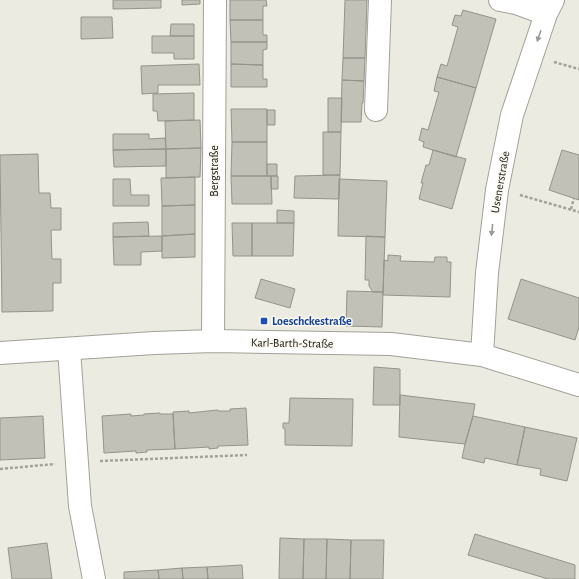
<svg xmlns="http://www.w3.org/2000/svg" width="579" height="579" viewBox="0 0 579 579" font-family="'Alegreya Sans',sans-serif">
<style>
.building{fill:#c2c1b8;stroke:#95938b}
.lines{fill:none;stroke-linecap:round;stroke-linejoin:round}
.minor-casing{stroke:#a2a198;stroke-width:24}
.path{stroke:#a2a29a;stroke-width:2.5;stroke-dasharray:3 2;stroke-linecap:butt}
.minor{stroke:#fff;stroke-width:22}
.oneway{fill:#989896}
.transit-dot{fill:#1a4fb4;stroke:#faf8ef;stroke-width:1.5}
.labels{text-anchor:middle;stroke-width:3;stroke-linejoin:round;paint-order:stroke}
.street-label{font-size:12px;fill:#191916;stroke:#faf8ef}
.transit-label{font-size:12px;font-weight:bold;fill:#164399;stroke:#faf8ef;text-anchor:start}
</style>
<rect width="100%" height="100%" fill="#ecebe1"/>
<path class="building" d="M 113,0 L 161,0 L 161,8 L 113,9 Z
M 182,0 L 200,0 L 200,4 L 182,5 Z
M 230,0 L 266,0 L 267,6 L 263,6 L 263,20 L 230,20 Z
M 345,0 L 367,0 L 365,58 L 343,58 Z
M 463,10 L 496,19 L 476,88 L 437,77 L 441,64 L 447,66 L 458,27 L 452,25 L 455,15 L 461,16 Z
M 81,17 L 112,17 L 113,38 L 81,39 Z
M 230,20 L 263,20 L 263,35 L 267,35 L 267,42 L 231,42 Z
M 171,24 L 194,24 L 194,36 L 170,36 Z
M 152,36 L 194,36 L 194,59 L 174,59 L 174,53 L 152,53 Z
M 231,42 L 267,42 L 267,49 L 263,50 L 263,65 L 231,64 Z
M 343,58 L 365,58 L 364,81 L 342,80 Z
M 199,64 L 200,85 L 158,85 L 158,93 L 142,94 L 141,66 Z
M 231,64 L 263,65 L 263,79 L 267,79 L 267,87 L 231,87 Z
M 437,77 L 476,88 L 456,157 L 423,147 L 424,142 L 419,140 L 422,128 L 428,130 L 439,92 L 434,91 Z
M 342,80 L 364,81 L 363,103 L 362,103 L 361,122 L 341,122 Z
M 194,93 L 194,120 L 158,121 L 157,111 L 153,111 L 153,94 Z
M 328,98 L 342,98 L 341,132 L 328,132 Z
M 231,109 L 267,109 L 267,142 L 232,142 Z
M 267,110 L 275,110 L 275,125 L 267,125 Z
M 200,120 L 201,148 L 166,149 L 165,121 Z
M 323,132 L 341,132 L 340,175 L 323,175 Z
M 113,134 L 149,134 L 149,139 L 165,138 L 166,149 L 113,150 Z
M 232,142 L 267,142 L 267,176 L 231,176 Z
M 201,148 L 200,177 L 166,178 L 166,149 Z
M 166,149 L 166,166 L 114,167 L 113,150 Z
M 433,150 L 466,159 L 452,209 L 419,199 L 423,183 L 421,183 L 426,165 L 429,165 Z
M 562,150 L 579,155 L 579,200 L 549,190 Z
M 38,154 L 39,193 L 50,193 L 51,208 L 61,208 L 61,230 L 51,230 L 52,259 L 61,259 L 61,283 L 53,283 L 53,311 L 2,312 L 0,155 Z
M 267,164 L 277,164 L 277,176 L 267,176 Z
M 340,175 L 339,199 L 294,198 L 295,176 Z
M 231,176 L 271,176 L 272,204 L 232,204 Z
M 271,176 L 278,176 L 278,189 L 271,189 Z
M 195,177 L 195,205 L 162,206 L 161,178 Z
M 113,179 L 130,179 L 131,195 L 149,195 L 149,206 L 113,206 Z
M 339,179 L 387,181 L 385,237 L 338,236 Z
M 195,205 L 195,234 L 162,236 L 162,206 Z
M 277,210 L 294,211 L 294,223 L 277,223 Z
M 148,222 L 149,236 L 113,237 L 113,223 Z
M 232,223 L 252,223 L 252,256 L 233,256 Z
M 252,223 L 294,223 L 293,256 L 252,256 Z
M 195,234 L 195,257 L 162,258 L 162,236 Z
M 162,236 L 162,251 L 141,252 L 141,265 L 114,265 L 113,237 Z
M 366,236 L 385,237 L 383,292 L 373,292 L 369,286 L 369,280 L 365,280 Z
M 388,255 L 401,256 L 400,261 L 434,262 L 435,257 L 447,257 L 447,262 L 451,262 L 450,297 L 383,295 L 384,260 L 388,261 Z
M 261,279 L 295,289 L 290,308 L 255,298 Z
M 521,279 L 579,298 L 579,327 L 575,340 L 508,319 Z
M 347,291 L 383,292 L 382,327 L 346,326 Z
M 374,367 L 400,369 L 400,405 L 373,405 Z
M 400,395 L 475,404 L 473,416 L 465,444 L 399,437 Z
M 290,398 L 353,399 L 352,446 L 285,445 L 285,429 L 283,428 L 283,423 L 289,423 Z
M 246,408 L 248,445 L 218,446 L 218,448 L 209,449 L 209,447 L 175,449 L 173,412 L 189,411 L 189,413 L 218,410 L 218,411 L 230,411 L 230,409 Z
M 160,413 L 160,414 L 173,414 L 175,449 L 147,450 L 147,452 L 136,453 L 136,451 L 104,453 L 102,416 L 131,414 L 131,416 L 144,415 L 144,414 Z
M 43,416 L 45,458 L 0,460 L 0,418 Z
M 473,416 L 525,427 L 517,465 L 485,458 L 484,463 L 462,458 L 465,444 Z
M 525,427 L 577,438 L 567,481 L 540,475 L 541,469 L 517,465 Z
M 475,534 L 575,565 L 575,579 L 548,579 L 468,555 Z
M 280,538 L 304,539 L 303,579 L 279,579 Z
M 304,539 L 327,539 L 326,579 L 303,579 Z
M 327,539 L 351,540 L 350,579 L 326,579 Z
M 351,540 L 384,540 L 383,579 L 350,579 Z
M 47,543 L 52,579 L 12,579 L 8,548 Z
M 242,565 L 243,579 L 208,579 L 207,567 Z
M 207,567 L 208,579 L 183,579 L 182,568 Z
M 182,568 L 183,579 L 159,579 L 158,570 Z
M 158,570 L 159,579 L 124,579 L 124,572 Z"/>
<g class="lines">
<g class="minor-casing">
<path id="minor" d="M 500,0 L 516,3 L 546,14
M 376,110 L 380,0
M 213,341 L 215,0
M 69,349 L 80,506 L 94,579
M 0,353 L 154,343 L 213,341 L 391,344 L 482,355 L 579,385
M 482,355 L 487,273 L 497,190 L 512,115 L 546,14 L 553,0"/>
</g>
<path class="path" d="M 554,62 L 579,69
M 520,195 L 579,212
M 571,209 L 574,198
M 100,461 L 247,455
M 0,469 L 55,464"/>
<use href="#minor" class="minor"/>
</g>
<defs><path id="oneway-solid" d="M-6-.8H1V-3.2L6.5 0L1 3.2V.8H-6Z"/></defs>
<g class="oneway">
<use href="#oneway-solid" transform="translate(539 36) rotate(109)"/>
<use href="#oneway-solid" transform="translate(492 230) rotate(96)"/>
</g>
<rect class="transit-dot" x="260" y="317" width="8" height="8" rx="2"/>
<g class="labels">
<g class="street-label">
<text transform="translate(214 171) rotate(-90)" y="4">Bergstraße</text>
<text transform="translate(500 182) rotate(-80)" y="4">Usenerstraße</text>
<text transform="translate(292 343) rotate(1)" y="4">Karl-Barth-Straße</text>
</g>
<g class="transit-label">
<text x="272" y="325">Loeschckestraße</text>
</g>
</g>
</svg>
